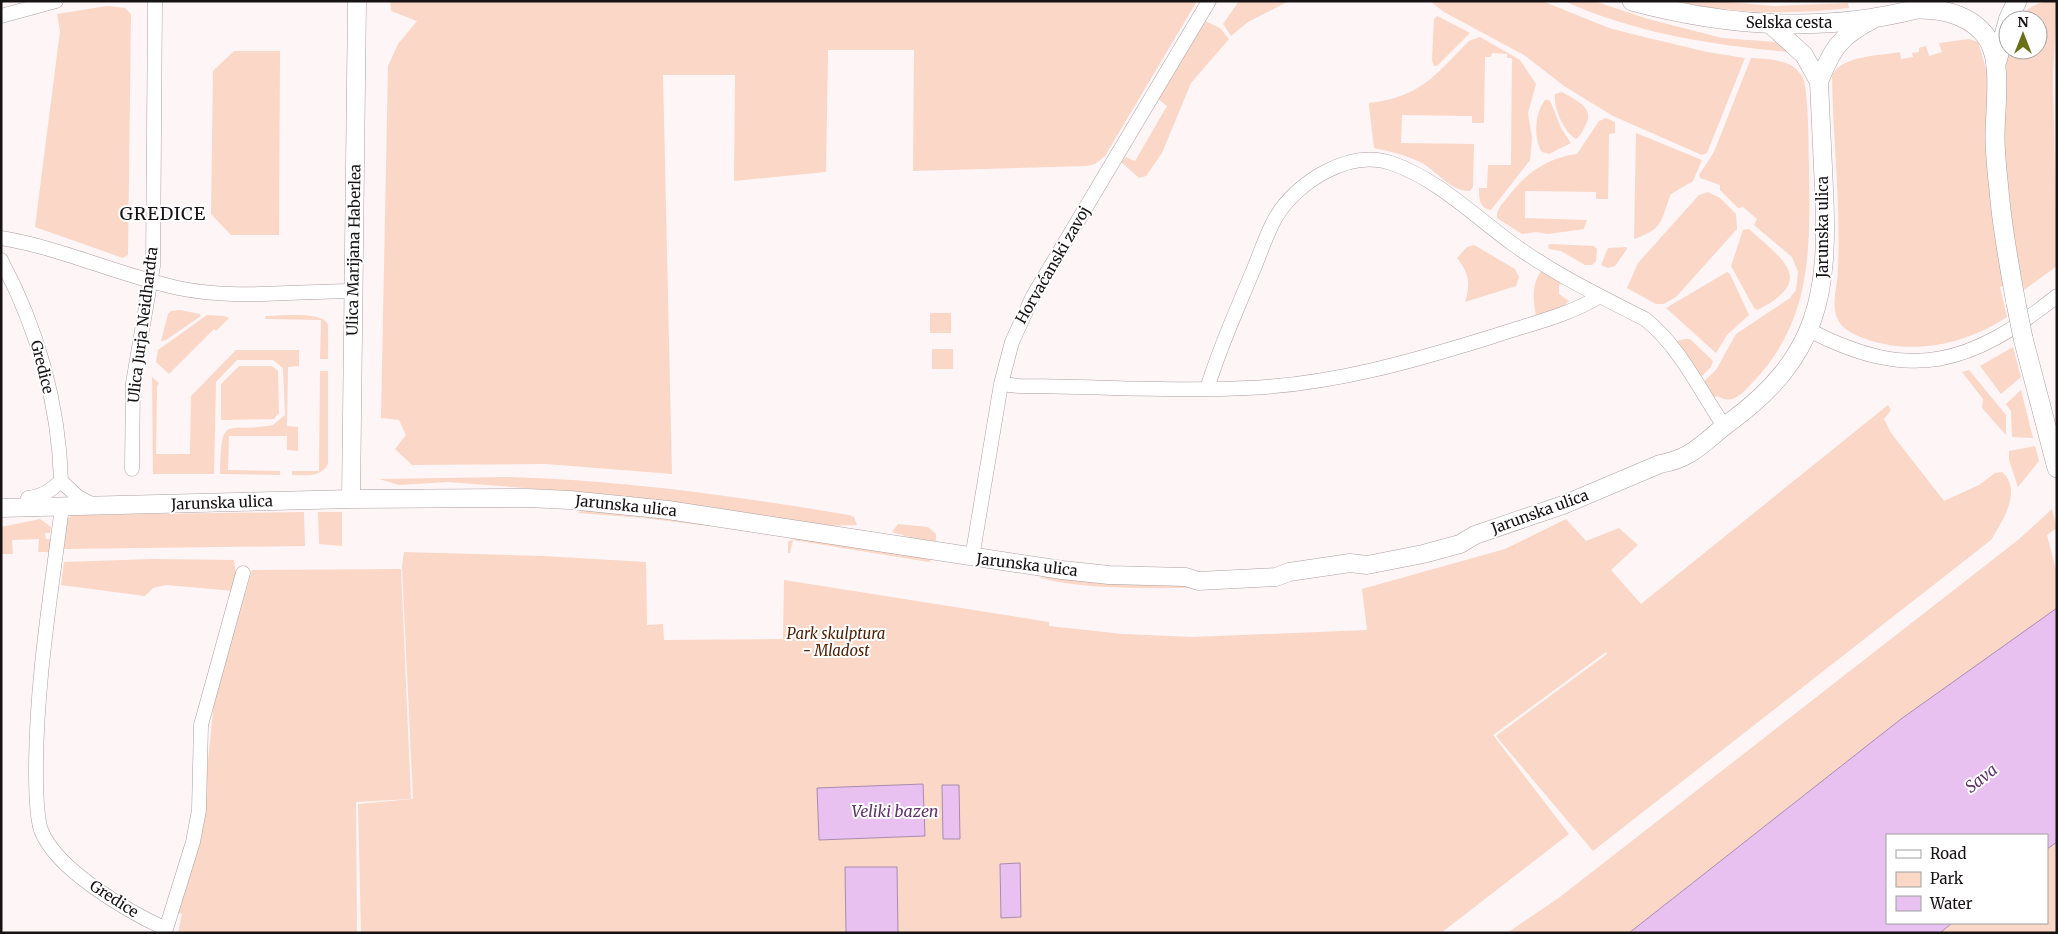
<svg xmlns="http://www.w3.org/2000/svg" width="2058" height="934" viewBox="0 0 2058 934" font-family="Merriweather,serif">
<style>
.green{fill:#fad7c6}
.water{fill:#e8c1f1;stroke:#a98cae}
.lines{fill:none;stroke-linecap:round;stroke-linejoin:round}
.minor-casing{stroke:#ad9fa2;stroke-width:15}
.tertiary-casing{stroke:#ad9fa2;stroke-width:19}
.secondary-casing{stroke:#ad9fa2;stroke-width:20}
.minor{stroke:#fff;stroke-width:14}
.tertiary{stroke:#fff;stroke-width:18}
.secondary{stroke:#fff;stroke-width:19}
.tram{stroke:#736c6e;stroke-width:1}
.secondary-bridge-casing{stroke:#ad9fa2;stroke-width:20;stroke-linecap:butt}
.secondary-bridge{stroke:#fff;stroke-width:19}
.labels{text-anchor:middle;stroke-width:4;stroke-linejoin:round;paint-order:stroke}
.street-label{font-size:15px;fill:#171213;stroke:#fff}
.park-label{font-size:15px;font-style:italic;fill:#511e00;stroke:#fff}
.water-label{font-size:16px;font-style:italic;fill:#61316b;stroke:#fff}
.quarter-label{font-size:18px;letter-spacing:1px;fill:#171213;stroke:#fff}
</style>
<rect width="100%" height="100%" fill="#fef5f7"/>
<path class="green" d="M 390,1 L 1197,1 L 1105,156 L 1095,164 L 1087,166 L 913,171 L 914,50 L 828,50 L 826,172 L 734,181 L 735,75 L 663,75 L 672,474 L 546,464 L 412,465 L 395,449 L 406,435 L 399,420 L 381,418 L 388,66 L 398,44 L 417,21 L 391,11 Z
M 1239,1 L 1289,1 L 1248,22 L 1231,36 L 1223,24 Z
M 1430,1 L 1542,1 L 1609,28 L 1640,36 L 1707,52 L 1745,58 L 1707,153 L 1702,155 L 1613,116 L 1564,86 L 1524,55 L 1444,12 Z
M 1564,1 L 1594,1 L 1648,19 L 1722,38 L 1775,42 L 1789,52 C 1711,45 1635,33 1564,1 Z
M 1676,1 L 1716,1 L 1774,6 L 1848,3 L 1849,8 C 1791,15 1733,14 1676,1 Z
M 2057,1 L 2053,77 L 2057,266 L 2024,290 C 2007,213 1999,133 2007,54 L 2008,50 L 2038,50 L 2038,20 L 2020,20 C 2026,6 2041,1 2057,1 Z
M 107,6 L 125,8 L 131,14 L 128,255 L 123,258 L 35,227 L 60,31 L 57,14 Z
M 1437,16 L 1470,33 L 1437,66 L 1434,66 L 1432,60 L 1434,19 Z
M 1205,21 L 1220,28 L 1229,39 L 1191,83 L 1162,153 L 1146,176 L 1139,178 L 1121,162 L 1126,157 L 1135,161 L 1167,106 L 1158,99 Z
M 1480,37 L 1520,60 L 1536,84 L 1528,113 L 1532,138 L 1530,160 L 1491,210 C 1479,208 1479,198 1479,188 L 1487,188 L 1488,165 L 1511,165 L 1512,58 L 1507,58 L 1507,54 L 1492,53 L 1491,57 L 1485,57 L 1484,123 L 1472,123 L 1472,116 L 1402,115 L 1401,143 L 1474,144 L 1473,187 L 1470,191 C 1451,192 1436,170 1420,162 C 1405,155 1390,151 1374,148 L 1369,105 L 1369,103 C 1421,97 1435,75 1469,41 Z
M 1969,39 L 1978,42 L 1987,72 L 1993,217 L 2003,286 L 2000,287 L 2007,317 C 1966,344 1913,356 1866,339 C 1855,335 1842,330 1837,318 C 1831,305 1838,283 1838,269 C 1841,205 1833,141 1832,76 C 1841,55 1880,56 1900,52 L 1901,59 L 1913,57 L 1912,53 L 1919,52 L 1919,48 L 1926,46 L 1929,56 L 1942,52 L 1939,43 Z
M 234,51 L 280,51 L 279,235 L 231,235 L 211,214 L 213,71 Z
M 1751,58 C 1772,60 1794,58 1804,80 C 1809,107 1808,139 1809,167 C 1810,249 1813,321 1751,384 C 1741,395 1732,405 1717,396 L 1713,398 L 1703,382 L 1716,370 L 1736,334 L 1790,298 L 1796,290 L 1798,272 L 1792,257 L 1754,225 L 1757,219 L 1743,207 L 1738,208 L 1720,190 L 1720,185 L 1700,178 L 1699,175 L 1714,152 Z
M 1562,92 C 1576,100 1596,108 1585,126 C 1583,131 1580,136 1576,139 C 1564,133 1553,107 1555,94 Z
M 1545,100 L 1549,100 L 1551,103 L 1561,128 L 1571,143 L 1549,154 L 1542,152 C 1533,139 1535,112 1545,100 Z
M 1606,118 L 1615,122 L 1615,133 L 1609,134 L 1608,199 L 1596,199 L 1596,192 L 1525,191 L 1525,218 L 1587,220 L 1584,229 L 1548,234 L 1536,232 L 1522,234 L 1497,218 C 1496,210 1502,204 1507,198 C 1525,174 1546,158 1577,154 L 1599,121 Z
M 1636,133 L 1702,160 L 1693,181 L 1671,194 C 1660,221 1665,228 1634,239 Z
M 1708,192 L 1720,198 L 1736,214 L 1737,229 L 1676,297 L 1664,304 L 1656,304 L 1627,288 L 1638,263 L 1699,195 Z
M 1749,229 C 1783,260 1817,280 1757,310 L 1754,308 L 1731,266 L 1743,230 Z
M 1551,244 L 1594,246 L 1597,249 L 1596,261 L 1592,265 L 1585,265 L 1561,251 L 1549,249 L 1548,245 Z
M 1474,245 L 1515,269 L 1519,277 L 1516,286 L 1465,302 C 1471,283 1469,273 1457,258 L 1467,247 Z
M 1608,248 L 1626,247 L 1627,249 L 1615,266 L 1608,268 L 1601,265 Z
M 1543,269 L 1566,283 L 1559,285 L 1559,294 L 1569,301 L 1561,308 L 1536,316 C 1533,301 1531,282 1543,269 Z
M 1727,272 L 1730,274 L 1749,315 L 1727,335 L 1716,353 L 1666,308 Z
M 180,310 L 200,314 L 201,316 L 166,340 L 161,341 L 168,314 L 171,311 Z
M 930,313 L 951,313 L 951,333 L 930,333 Z
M 207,315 L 224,316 L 229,318 L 216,331 L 214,329 L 169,374 L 156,362 L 158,350 Z
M 266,316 C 280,316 321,311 328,324 L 328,359 L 320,359 L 321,320 L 265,319 Z
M 1685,339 L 1690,339 L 1713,361 L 1711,367 L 1702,376 L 1698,376 L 1676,341 Z
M 2013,347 L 2021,377 L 2001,394 L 1980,366 Z
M 932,349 L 953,349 L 953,369 L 932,369 Z
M 236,350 L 299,350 L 299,366 L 288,367 L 287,426 L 298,427 L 298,451 L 287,450 L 287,436 L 229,436 L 228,470 L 280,471 L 280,475 L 220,474 C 222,411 224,434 273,425 L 285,415 L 283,368 L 273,360 L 237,360 L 216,382 L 214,474 L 153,474 L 152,377 L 159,383 L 157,386 L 156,454 L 190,454 L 191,396 Z
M 239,366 L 272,366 L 278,371 L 279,413 L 274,419 L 221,420 L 221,384 Z
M 1969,370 L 2006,415 L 2006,435 L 1982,408 L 1983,399 L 1962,372 Z
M 320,371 L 328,371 L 328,464 C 321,478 305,475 292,475 L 292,471 L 319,471 Z
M 2021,390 L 2033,438 L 2012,437 L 2011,411 L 2006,404 Z
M 1888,405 L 1891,410 L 1884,419 L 1891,433 L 1944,501 L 1979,485 L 1995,473 L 2002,472 C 2023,490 2002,522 1991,540 L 1593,851 L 1496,736 L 1607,654 L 1606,652 L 1493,735 L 1569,834 L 1441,933 L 361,933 L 358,804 L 413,799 L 402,567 L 404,552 L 543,556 L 646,562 L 647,625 L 663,624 L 664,640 L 783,639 L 784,580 L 1049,622 L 1049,626 L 1123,634 L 1193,637 L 1367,630 L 1362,589 L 1505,549 L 1566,519 L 1586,541 L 1619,528 L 1638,545 L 1611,570 L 1641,604 Z
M 2035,446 L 2039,461 L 2018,487 L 2009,460 L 2009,451 Z
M 506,477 C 622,480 735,496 849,515 L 854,517 L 857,525 L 823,526 L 711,507 L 615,495 L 448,482 L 399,485 L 379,479 Z
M 584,509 L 709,523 L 708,526 L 644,518 L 578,513 Z
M 2052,509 L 2057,528 L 2047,535 L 2057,574 L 2057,608 L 1901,719 L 1629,933 L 1507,933 L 1560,897 L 2018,540 Z
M 304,512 L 305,546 L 64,549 L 66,520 L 72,515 Z
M 318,512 L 342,512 L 342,546 L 319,544 Z
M 40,519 L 51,527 L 50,533 L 45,533 L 46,539 L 51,539 L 49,552 L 38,552 L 39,539 L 12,540 L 13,554 L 1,554 L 1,527 Z
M 898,524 L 928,527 L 936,534 L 936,545 L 892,532 Z
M 796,538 L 932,559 L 929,562 L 793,540 L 790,553 L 788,553 L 788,542 Z
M 153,559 L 234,560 L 237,582 L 235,591 L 166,585 L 153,588 L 145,596 L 61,585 L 64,562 Z
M 401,569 L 411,799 L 356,802 L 357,933 L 178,933 L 182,914 L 178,913 L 180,902 L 203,809 L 214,702 L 252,570 Z
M 1043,576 L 1191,585 L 1199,588 C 1148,588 1089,590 1040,578 Z
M 2057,842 L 2057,933 L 1940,933 L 1952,923 L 2047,923 L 2047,849 Z"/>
<path class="water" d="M 2057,608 L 2057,842 L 2047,849 L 2047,835 L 1887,835 L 1887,923 L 1952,923 L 1940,933 L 1629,933 L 1901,719 Z
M 923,784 L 925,836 L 819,840 L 817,788 Z
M 942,785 L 959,785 L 960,839 L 943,839 Z
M 1020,863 L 1021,917 L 1001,918 L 1000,864 Z
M 845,867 L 897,867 L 898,933 L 846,933 Z"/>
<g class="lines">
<g class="minor-casing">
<path id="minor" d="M 1,16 L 56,1
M 1,238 C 62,248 118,275 178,288 C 235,300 296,291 354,291
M 1,260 C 37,327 59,404 61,481 L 78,497 L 95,506
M 1809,330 C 1911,383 1970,365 2057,296
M 1001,384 L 1019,386 C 1095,386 1171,392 1246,388 C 1331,385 1414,361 1494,336 C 1529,324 1568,316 1600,296
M 1207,389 C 1219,349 1236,312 1252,273 C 1260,255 1266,234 1276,217 C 1297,182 1349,149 1391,163 C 1438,179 1474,216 1513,244 C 1554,274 1600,296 1645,319 C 1680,347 1699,389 1724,426
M 132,469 L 133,383 L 153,266 L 155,1
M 28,498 C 43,496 50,491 61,481
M 62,507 C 51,594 36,682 36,770 C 36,786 36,815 41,830 C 56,870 129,912 166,929 L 193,842 L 199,810 L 201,725 L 243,573
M 972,558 L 1001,384 L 1012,342 L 1033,296 L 1209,1"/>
</g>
<g class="tertiary-casing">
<path id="tertiary" d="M 1771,25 L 1804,55 L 1819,82
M 351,499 L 357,1
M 1,508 L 351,499 L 527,498 L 570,500 L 668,510 L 1062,570 L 1109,575 L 1186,577 L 1198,581 L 1276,577 L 1289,572 L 1350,563 L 1367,565 L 1423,554 L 1460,544 L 1475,535 L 1563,505 L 1660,464 C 1694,458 1704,441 1730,422 C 1819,357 1829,293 1824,189 C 1822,153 1821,118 1819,82 C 1832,49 1840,36 1872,20"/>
</g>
<g class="secondary-casing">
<path id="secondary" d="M 1632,1 C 1732,28 1832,34 1932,5
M 1920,9 C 1946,9 1975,17 1989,41 C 2002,63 1995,110 1995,136 C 1995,154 1997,172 1999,190 C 2002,228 2009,265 2016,303
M 2008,20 L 2017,1
M 1997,61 L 2008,21
M 2023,338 L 2057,468"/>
</g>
<use href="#minor" class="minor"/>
<use href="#tertiary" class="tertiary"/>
<use href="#secondary" class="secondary"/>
<path class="tram" d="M 1752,1 L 1822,1"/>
<g class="secondary-bridge-casing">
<path id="secondary-bridge" d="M 2016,303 L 2023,338"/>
</g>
<use href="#secondary-bridge" class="secondary-bridge"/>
</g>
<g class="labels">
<g class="street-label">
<text x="1789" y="28">Selska cesta</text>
<text transform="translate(1823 227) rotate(-90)" y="5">Jarunska ulica</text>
<text transform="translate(354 250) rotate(-89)" y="5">Ulica Marijana Haberlea</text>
<text transform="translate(1053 265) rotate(-60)" y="5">Horvaćanski zavoj</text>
<text transform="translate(143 325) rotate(-83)" y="5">Ulica Jurja Neidhardta</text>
<text transform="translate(42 367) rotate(76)" y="5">Gredice</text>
<text transform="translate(222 503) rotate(-2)" y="5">Jarunska ulica</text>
<text transform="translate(626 506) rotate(6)" y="5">Jarunska ulica</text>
<text transform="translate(1540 512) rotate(-20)" y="5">Jarunska ulica</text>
<text transform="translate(1027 565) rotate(7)" y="5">Jarunska ulica</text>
<text transform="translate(114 899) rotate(33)" y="5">Gredice</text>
</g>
<g class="park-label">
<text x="836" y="639">Park skulptura<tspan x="836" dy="17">- Mladost</tspan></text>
</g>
<g class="water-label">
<text transform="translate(1981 778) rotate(-38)" y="6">Sava</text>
<text x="895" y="817">Veliki bazen</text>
</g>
<g class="quarter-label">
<text x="163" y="220">GREDICE</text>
</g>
</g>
<rect width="2058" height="934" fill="none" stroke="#171213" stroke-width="5"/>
<rect x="1886" y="834" width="162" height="90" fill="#ffffff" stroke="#a2a0a1"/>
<rect x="1896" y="850" width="25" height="8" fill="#ffffff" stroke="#a2a0a1"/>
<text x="1930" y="859" font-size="15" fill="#171213">Road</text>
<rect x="1896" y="872" width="25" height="15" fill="#fad7c6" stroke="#a2a0a1"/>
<text x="1930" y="884" font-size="15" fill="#171213">Park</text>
<rect x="1896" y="896" width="25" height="15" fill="#e8c1f1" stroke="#a2a0a1"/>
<text x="1930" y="909" font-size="15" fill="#171213">Water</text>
<g transform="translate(2023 35)"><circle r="24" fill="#ffffff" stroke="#a2a0a1"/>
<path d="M0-4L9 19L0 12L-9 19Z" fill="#697017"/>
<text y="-8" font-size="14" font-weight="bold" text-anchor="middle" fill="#171213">N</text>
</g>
</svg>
